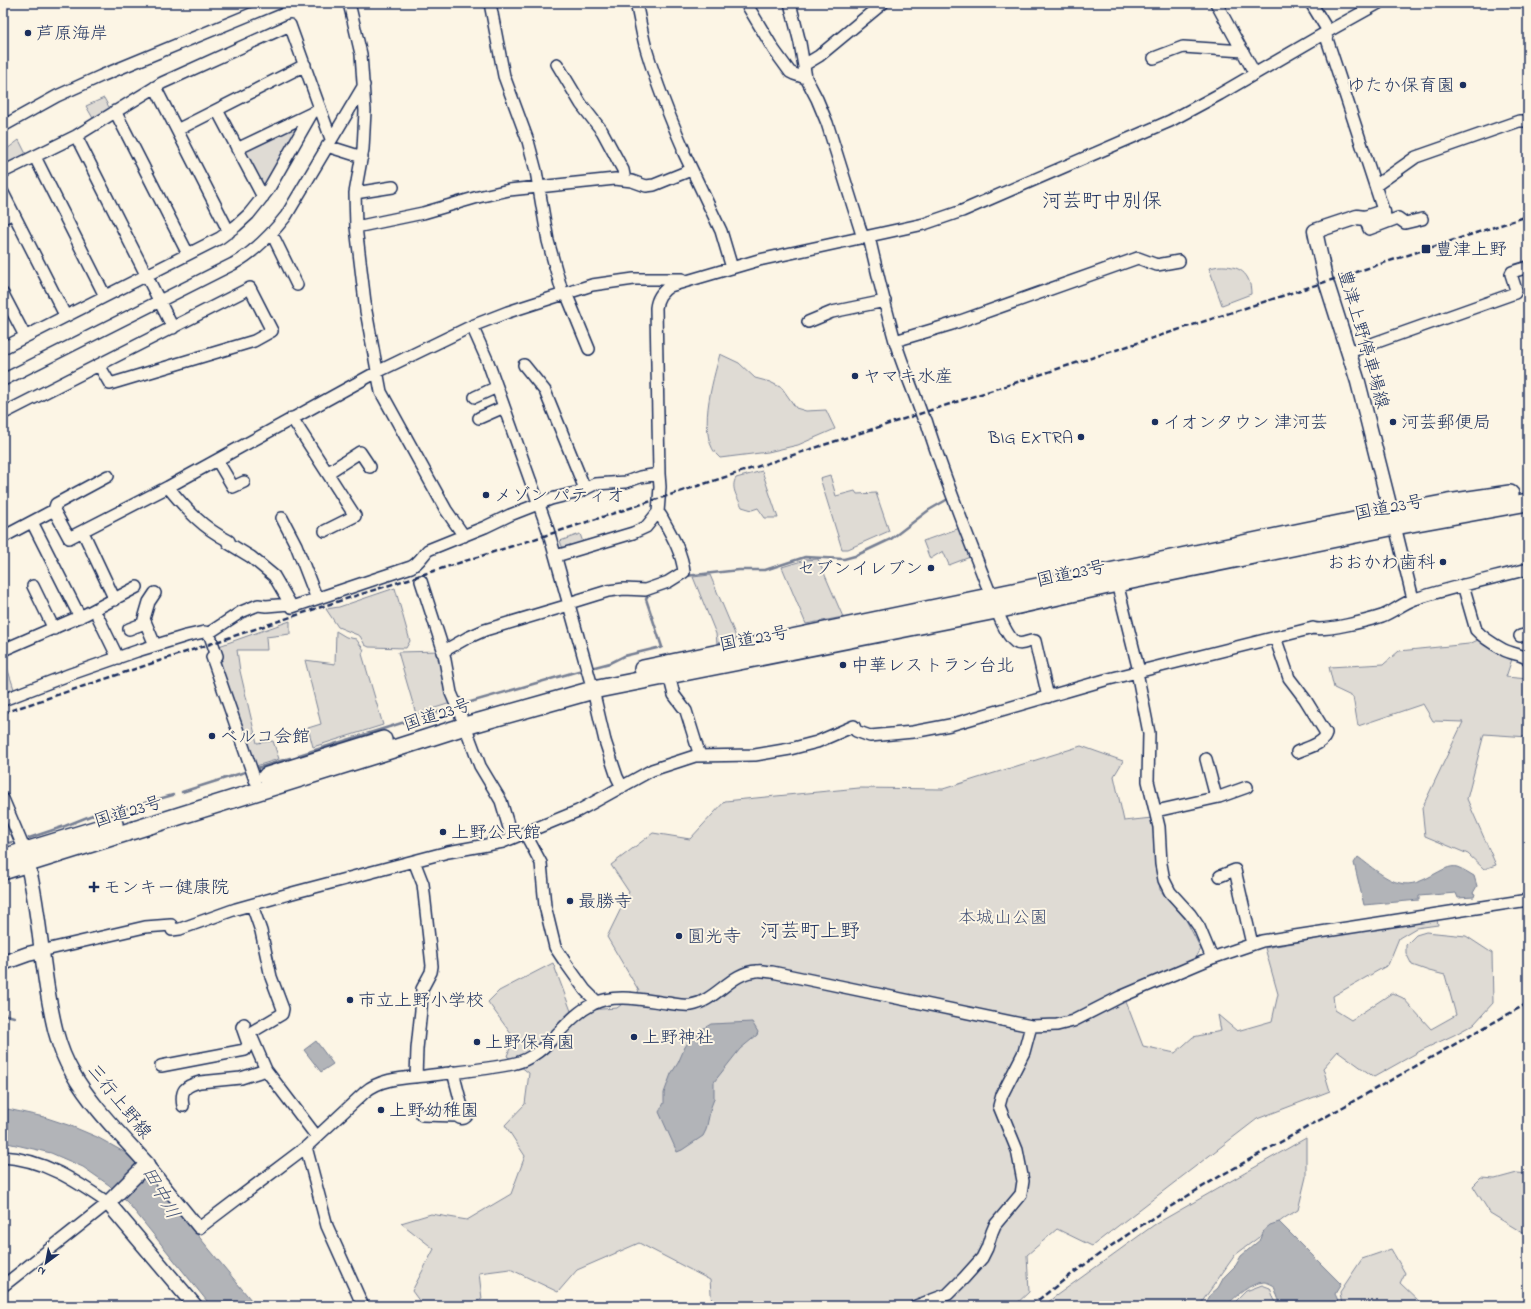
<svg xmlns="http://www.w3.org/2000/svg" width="1531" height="1309" viewBox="0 0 1531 1309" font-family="'Indie Flower','Klee One',sans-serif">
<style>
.green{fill:#dfdbd4;stroke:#7d8599}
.water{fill:#b2b4b8;stroke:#767f94}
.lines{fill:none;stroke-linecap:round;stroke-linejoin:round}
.stream{stroke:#767f94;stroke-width:2.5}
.minor-casing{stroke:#1b2f5e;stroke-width:14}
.major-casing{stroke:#1b2f5e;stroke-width:17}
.highway-casing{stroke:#1b2f5e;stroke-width:20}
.minor{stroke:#fcf5e5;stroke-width:11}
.major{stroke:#fcf5e5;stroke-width:14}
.highway{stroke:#fcf5e5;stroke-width:17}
.rail{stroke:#1b2f5e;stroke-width:2.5;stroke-dasharray:6 3;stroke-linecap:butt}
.poi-dot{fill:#1b2f5e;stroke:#fcf5e5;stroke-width:1.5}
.labels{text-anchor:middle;stroke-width:4;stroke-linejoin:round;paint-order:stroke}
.poi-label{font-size:18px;fill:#1b2f5e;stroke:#fcf5e5;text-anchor:start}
.street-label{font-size:18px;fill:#1b2f5e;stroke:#fcf5e5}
.park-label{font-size:18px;fill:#425176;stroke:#fcf5e5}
.water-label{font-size:19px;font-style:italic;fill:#485779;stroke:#fcf5e5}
.quarter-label{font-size:20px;fill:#1b2f5e;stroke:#fcf5e5}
</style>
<rect width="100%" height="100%" fill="#fcf5e5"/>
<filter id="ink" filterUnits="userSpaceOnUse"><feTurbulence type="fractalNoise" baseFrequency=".025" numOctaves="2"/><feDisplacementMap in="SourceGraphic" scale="8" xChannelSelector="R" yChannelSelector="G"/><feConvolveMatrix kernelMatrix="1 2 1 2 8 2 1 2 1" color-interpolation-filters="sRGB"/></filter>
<g filter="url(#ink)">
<path class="green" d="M 104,98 L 110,109 L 94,120 L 86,106 Z
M 294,125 L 299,130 L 265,186 L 260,186 L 244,155 L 246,149 Z
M 19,140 L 27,156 L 3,169 L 3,152 Z
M 1219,266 C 1239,265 1251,273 1251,294 L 1222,305 L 1209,268 Z
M 720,354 L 739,363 L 755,378 L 770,382 L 782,388 L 796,408 L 806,411 L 826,410 L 835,429 L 798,445 L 768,452 L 720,458 C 695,438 713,380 720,354 Z
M 762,471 L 778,518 L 765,518 L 758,508 L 752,510 L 742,507 C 738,498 730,488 736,478 Z
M 830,475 L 836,496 L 855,491 L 857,494 L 876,493 L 889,531 L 848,549 L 842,549 L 820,478 Z
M 960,528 L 970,557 L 949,565 L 943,551 L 930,559 L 923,541 Z
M 580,534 L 584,545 L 564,552 L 560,541 Z
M 818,559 L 843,617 L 806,624 L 782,567 L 805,560 Z
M 710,575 L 737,639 L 717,643 L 716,634 L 693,577 Z
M 395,588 L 410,641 L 406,648 L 369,647 L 365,645 L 360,636 L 338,627 L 326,609 L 339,607 Z
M 290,621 L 290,634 L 266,637 L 267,650 L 237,650 L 240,671 L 257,743 L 273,741 L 279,759 L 256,766 L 254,764 L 218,656 L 219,646 Z
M 336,631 L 346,637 L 356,639 L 364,650 L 362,654 L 383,725 L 313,747 L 308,728 L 321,724 L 305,660 L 335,664 Z
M 1478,640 L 1512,659 L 1506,677 L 1528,679 L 1528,737 L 1484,734 L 1467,799 L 1496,865 L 1484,869 L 1468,854 L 1425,836 L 1422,808 L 1463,722 L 1433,721 L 1423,704 L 1358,726 L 1353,697 L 1334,688 L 1329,667 L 1384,664 L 1399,651 L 1469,644 Z
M 441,651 L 454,702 L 416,714 L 398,652 Z
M 3,655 L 15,692 L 3,697 Z
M 1081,746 L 1123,761 L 1114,776 L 1124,821 L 1152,818 L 1160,890 L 1186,920 L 1201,949 L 1195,959 L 1123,994 L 1143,1046 L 1175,1053 L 1193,1037 L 1221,1031 L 1218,1015 L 1237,1031 L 1272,1021 L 1278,994 L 1265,948 L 1389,926 L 1437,919 L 1438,925 L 1416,928 L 1399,938 L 1388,965 L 1333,996 L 1335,1010 L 1351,1020 L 1392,993 L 1403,998 L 1431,1029 L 1456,1015 L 1445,975 L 1429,971 L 1412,965 L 1406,953 L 1406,945 L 1416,935 L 1426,932 L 1466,936 L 1492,953 L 1493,1003 L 1474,1024 L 1454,1035 L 1422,1050 L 1374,1077 L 1338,1051 L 1323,1068 L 1330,1091 L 1257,1119 L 1092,1246 L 1057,1229 L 1027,1255 L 1029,1292 L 1014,1306 L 712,1306 L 710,1280 L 639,1243 L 577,1270 L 558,1292 L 510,1269 L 479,1273 L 482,1299 L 464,1306 L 423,1306 L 412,1291 L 434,1249 L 401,1223 L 431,1214 L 467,1220 L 511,1194 L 525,1156 L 505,1125 L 525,1104 L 529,1073 L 507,1056 L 514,1038 L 488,1002 L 499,991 L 553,963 L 571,1011 L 617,1008 L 639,991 L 607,937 L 629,892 L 611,865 L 653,833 L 690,839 L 725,801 L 859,788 L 943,789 Z
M 1306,1138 L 1306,1177 L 1298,1210 L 1286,1217 L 1235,1255 L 1199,1306 L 1044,1306 L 1053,1298 L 1154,1225 Z
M 1517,1173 L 1528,1174 L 1528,1235 L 1523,1233 L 1490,1213 L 1473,1186 L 1481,1178 L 1495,1179 Z
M 1391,1249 L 1405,1273 L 1400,1283 L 1420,1302 L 1439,1304 L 1439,1306 L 1342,1306 L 1340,1292 L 1362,1259 Z
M 1262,1285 L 1270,1288 L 1274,1299 L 1279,1306 L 1231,1306 L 1246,1291 Z"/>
<path class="water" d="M 1358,857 C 1369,865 1387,881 1400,883 C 1422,889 1443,863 1457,867 C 1463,869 1469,873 1474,876 L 1477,886 L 1473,893 L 1475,894 L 1474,897 L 1458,898 L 1456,893 L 1419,896 L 1419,900 L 1364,905 L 1354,863 Z
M 752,1022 L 758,1032 L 757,1035 L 740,1049 L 714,1082 L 714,1099 L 711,1107 L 706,1130 L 703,1136 L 682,1150 L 677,1152 L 659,1112 L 664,1103 L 664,1093 L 671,1074 L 678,1063 L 685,1047 L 694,1034 L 711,1024 Z
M 316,1041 L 333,1064 L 321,1072 L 304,1050 Z
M 3,1108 L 44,1117 L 71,1126 L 97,1137 L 124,1152 L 134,1161 L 154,1182 L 256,1306 L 211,1306 L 128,1203 L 109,1185 L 83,1167 L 51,1153 L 3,1142 Z
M 1279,1222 L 1341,1284 L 1335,1294 L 1337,1298 L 1338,1306 L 1283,1306 C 1277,1300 1277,1292 1273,1285 C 1270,1284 1267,1282 1264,1282 C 1250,1283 1236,1296 1226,1306 L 1204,1306 L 1211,1294 L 1218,1288 L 1224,1277 L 1236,1265 L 1241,1256 L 1261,1239 L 1264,1230 L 1270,1225 Z"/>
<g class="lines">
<path class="stream" d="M 686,576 L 739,570 L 765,570 L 805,557 L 844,559 L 855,556 L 891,539 L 929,510 L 948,499
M 649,593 L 646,599 L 662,647 L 660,648
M 591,668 L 610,663 L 624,656 L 657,648
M 460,705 L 582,670
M 299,755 L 453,707
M 257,768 L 290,758
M 182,792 L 248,771
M 141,804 L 173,795
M 29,838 L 65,826 L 95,814 L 129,808
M 3,845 L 12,842
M 3,1014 L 14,1017"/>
<g class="minor-casing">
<path id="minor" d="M 349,3 L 361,54 L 365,111 L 363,149 L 355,193 L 356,227 L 366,311 L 381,392 L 446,510 L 464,536
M 490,3 L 504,76 L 528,141 L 536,171 L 548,241 L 563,295
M 636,3 C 640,19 642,36 647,52 C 657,85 670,118 684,150
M 746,3 L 774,50 L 790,72 L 794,74 L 806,78
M 790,3 L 800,43 L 806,78 L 817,99 L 827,123 L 863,238
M 1216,3 L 1255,74
M 1311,3 L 1328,31
M 1325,33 L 1387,222
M 1154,58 L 1183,47 L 1243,51
M 557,64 L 581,104 L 602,131 L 623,170 L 625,180
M 804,65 L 819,56 L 883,3
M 155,87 L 229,232
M 217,110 L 263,197
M 115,111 L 188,254
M 3,126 L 57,96 L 101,76 L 278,3
M 177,130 L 305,65
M 76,136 L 173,328
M 327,146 L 362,157
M 237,149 L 312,113
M 683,151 L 721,231 L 732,268
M 35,157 L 105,296
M 3,172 L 76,136 L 162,83 L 290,25 L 331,139
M 1375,186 L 1416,157 L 1519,121 L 1528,121
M 3,193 L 65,315
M 355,193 L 393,187
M 3,218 L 13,213
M 1365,218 L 1369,229 L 1398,218 L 1405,223 L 1422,219
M 356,227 L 423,213 L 478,197 L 509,190 L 615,179 L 632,181 L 646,186 L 654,185 L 691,170
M 270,235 L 275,240 L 297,285
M 869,237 C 877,272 885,306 895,341 C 903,367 914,392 923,418 L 926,420 C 943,475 965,529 986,583 C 992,597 1003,633 1015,642 C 1022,647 1029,639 1035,641 L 1048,697
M 566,293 L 589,349
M 3,294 L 25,336
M 808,322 L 832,312 L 885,301
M 472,326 L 488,362 L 548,530 L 593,690 L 605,741 L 617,777 L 622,787
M 895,341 L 952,324 L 1135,259 L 1138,258 L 1157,265 L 1179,261
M 3,348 L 220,238 L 236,226 L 249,214 L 257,204 L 268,190 L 312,113 L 320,108
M 1349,352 L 1515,293 L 1516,290 L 1511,274 L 1512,272 L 1528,267
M 524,365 L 545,391 L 585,489
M 3,380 L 233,264 C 255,252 271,235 286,216 L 364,85
M 475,397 L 497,387
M 3,407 L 6,412 L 250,288 L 272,331 L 254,341 L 110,384 L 99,365
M 292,418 L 355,516 L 325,531
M 479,418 L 504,407
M 217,460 L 233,487 L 244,482
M 327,471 L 332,470 L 360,452 L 370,467
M 168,487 C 186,509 203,528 229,541 L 228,543 L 251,557 L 274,576 L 292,607 L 411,567 C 419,563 422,556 428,550 L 485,527 L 510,515 L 551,499 L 579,492 L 595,484 L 626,482 L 640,477 L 659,474 L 656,308 C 657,298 661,292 670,286 L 759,260 L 924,224 L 962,211 L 1170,121 L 1220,94 L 1325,33 L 1379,3
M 54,510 L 56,504 L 108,476
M 282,518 L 296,545 L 315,594 L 319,598
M 32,522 L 80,617
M 1395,526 L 1413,599
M 83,532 L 115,600
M 3,537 L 54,510 L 69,538 L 168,487 L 377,372 L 472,326 L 508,312 L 592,285 L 634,279 L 682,279
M 556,556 L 633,533 L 646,527 L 658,512 L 660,487 L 659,474
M 421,581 L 443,649 L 451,693 L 461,716
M 1117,583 L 1139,671
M 1463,585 L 1476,630 C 1483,638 1495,645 1504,650 C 1512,654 1521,654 1528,659
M 33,586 L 54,629
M 569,603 L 608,591 L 624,589 L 645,590 L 668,582 L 684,572 C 682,552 671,534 661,516 L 658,512
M 98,617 L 118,658
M 129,629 L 145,623
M 1520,636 L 1528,634
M 1275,637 L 1289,678 L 1305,699 L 1326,733 C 1325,744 1306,748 1297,752
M 155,645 L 144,619 L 149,602 L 155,593
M 3,650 L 86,614 L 137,587
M 442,652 L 467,638 L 485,630 L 569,605
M 1137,672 L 1149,733 L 1148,781 L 1159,827 L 1161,864 L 1164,880 L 1170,892 L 1190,914 L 1199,927 L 1212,958
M 669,675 L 674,695 L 686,711 L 700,756
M 3,700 L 71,674 L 137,651 L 186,636 L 204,632 L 209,633
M 465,726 L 480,766 L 501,801 L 512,838
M 1206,759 L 1216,797
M 255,780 L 212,657 L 217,656 L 209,633 L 241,612 L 258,605 L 266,606 L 290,604
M 3,799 L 25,851
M 1156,811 L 1219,797 L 1247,787
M 525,833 L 541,863 L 545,906 L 555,947 L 565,962 L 585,990 L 597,1002
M 414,861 L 423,884 L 432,966 L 431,972 L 422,989 L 421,1010 L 417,1049 L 416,1077
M 1220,876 L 1235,870 L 1252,944
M 252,905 L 261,931 L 271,977 L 283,1009 L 282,1014 L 250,1033 L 266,1070 L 317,1137
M 41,951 L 145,927 L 171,925 L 172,930 L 180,929 L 236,909 L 296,892 L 448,852 L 503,842 L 578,811 L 652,770 L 695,756 L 755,755 L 790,749 L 817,742 L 854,726 L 856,731 L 870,736 L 913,732 L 950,725 L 1105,680 L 1313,628 C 1323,632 1370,620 1382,616 C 1393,612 1403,603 1415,599 C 1452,587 1490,579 1528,569
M 161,1066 L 245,1050 L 248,1044 L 242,1027 L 244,1024
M 453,1072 L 462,1107
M 183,1106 C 180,1090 185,1086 200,1082 L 241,1078 L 266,1070
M456.5 1113a5.5 5.5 0 1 1 11 0a5.5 5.5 0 1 1-11 0Z
M 422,1115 L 457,1116
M 306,1147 L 327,1226 L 363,1306
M 3,1157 C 43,1159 76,1181 108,1203 L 3,1286
M 147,1164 L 199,1228 L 306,1147 L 365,1092 C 381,1078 405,1078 425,1076 C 454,1072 483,1070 512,1064 C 548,1057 562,1019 593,1004 C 614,993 644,1000 667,1003 C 675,1004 683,1006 691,1005 C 716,1001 731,972 757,971 C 762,970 767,972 772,972 L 1031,1026 L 1057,1025 L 1073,1021 L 1120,997 L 1212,958 L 1262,941 L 1528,900
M 916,1306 L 948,1294 L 964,1278 L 982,1258 L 987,1248 L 992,1232 L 995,1225 L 1021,1194 L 1023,1181 L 1017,1150 L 999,1106 L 1002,1095 L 1024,1052 L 1031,1026"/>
</g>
<g class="major-casing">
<path id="major" d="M 1383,212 L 1365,218 L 1357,217 L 1315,231 L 1325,278 L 1358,382 L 1394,524
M 25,854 C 37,897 40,944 47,988 C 52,1017 57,1047 72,1072 C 91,1106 121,1135 147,1164 L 108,1203 L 195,1306
M 3,963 L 28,954 L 41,951"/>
</g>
<g class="highway-casing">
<path id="highway" d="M 643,669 L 1354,521 L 1448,503 L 1510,494
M 267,776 L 383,740
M 3,858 L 114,824
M 3,871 L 387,751 L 465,726 L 593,690 L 996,610 L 1117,583 L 1395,526 L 1528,502"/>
</g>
<use href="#minor" class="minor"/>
<use href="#major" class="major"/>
<use href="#highway" class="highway"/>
<path class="rail" d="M 3,713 L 330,604 L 550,534 L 1528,216
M 1031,1306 C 1091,1257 1155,1215 1222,1175 L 1528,1003"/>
</g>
</g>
<g class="poi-dot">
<circle cx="28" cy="33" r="4"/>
<circle cx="1463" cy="85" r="4"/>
<rect x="1421" y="244" width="10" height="10" rx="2"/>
<circle cx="855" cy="376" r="4"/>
<circle cx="1155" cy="422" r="4"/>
<circle cx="1393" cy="422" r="4"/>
<circle cx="1081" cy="437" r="4"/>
<circle cx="486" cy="495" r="4"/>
<circle cx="1443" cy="562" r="4"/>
<circle cx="931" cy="568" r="4"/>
<circle cx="843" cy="665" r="4"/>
<circle cx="212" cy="736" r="4"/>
<circle cx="443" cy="832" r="4"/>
<path d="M92 881h4v4h4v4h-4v4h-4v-4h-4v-4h4z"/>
<circle cx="570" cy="901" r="4"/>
<circle cx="679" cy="936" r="4"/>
<circle cx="350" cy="1000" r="4"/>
<circle cx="634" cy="1037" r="4"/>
<circle cx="477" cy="1042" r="4"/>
<circle cx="381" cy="1110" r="4"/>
</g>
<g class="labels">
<g class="poi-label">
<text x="36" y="39">芦原海岸</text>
<text x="1455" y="91" text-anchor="end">ゆたか保育園</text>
<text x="1435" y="255">豊津上野</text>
<text x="863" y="382">ヤマキ水産</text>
<text x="1163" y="428">イオンタウン 津河芸</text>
<text x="1401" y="428">河芸郵便局</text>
<text x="1073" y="443" text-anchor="end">BIG EXTRA</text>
<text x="494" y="501">メゾン パティオ</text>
<text x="1435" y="568" text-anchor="end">おおかわ歯科</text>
<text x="923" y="574" text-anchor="end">セブンイレブン</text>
<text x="851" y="671">中華レストラン台北</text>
<text x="220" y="742">ベルコ会館</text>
<text x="451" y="838">上野公民館</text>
<text x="103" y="893">モンキー健康院</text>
<text x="578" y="907">最勝寺</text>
<text x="687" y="942">圓光寺</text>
<text x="358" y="1006">市立上野小学校</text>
<text x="642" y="1043">上野神社</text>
<text x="485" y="1048">上野保育園</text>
<text x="389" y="1116">上野幼稚園</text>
</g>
<g class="street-label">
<text transform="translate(1364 339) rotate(74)" y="6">豊津上野停車場線</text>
<text transform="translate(1389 507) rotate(-11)" y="6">国道23号</text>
<text transform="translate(1071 573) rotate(-12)" y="6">国道23号</text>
<text transform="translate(754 638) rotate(-11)" y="6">国道23号</text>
<text transform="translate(437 714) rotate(-18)" y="6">国道23号</text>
<text transform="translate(128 811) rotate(-17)" y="6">国道23号</text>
<text transform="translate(120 1101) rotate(51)" y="6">三行上野線</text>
</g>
<g class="park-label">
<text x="1003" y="923">本城山公園</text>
</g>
<g class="water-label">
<text transform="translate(162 1192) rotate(61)" y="7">田中川</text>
</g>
<g class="quarter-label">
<text x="1102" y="207">河芸町中別保</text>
<text x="810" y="937">河芸町上野</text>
</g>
</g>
<rect width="1531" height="1309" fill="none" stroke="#fcf5e5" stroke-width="16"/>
<rect x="8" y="8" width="1515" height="1293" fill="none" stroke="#1b2f5e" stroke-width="1.5" filter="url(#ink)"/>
<g transform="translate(46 1263) rotate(212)" stroke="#fcf5e5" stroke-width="3" paint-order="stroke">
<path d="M0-3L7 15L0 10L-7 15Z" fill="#1b2f5e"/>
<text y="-6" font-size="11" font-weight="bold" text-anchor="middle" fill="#1b2f5e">N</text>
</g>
</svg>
